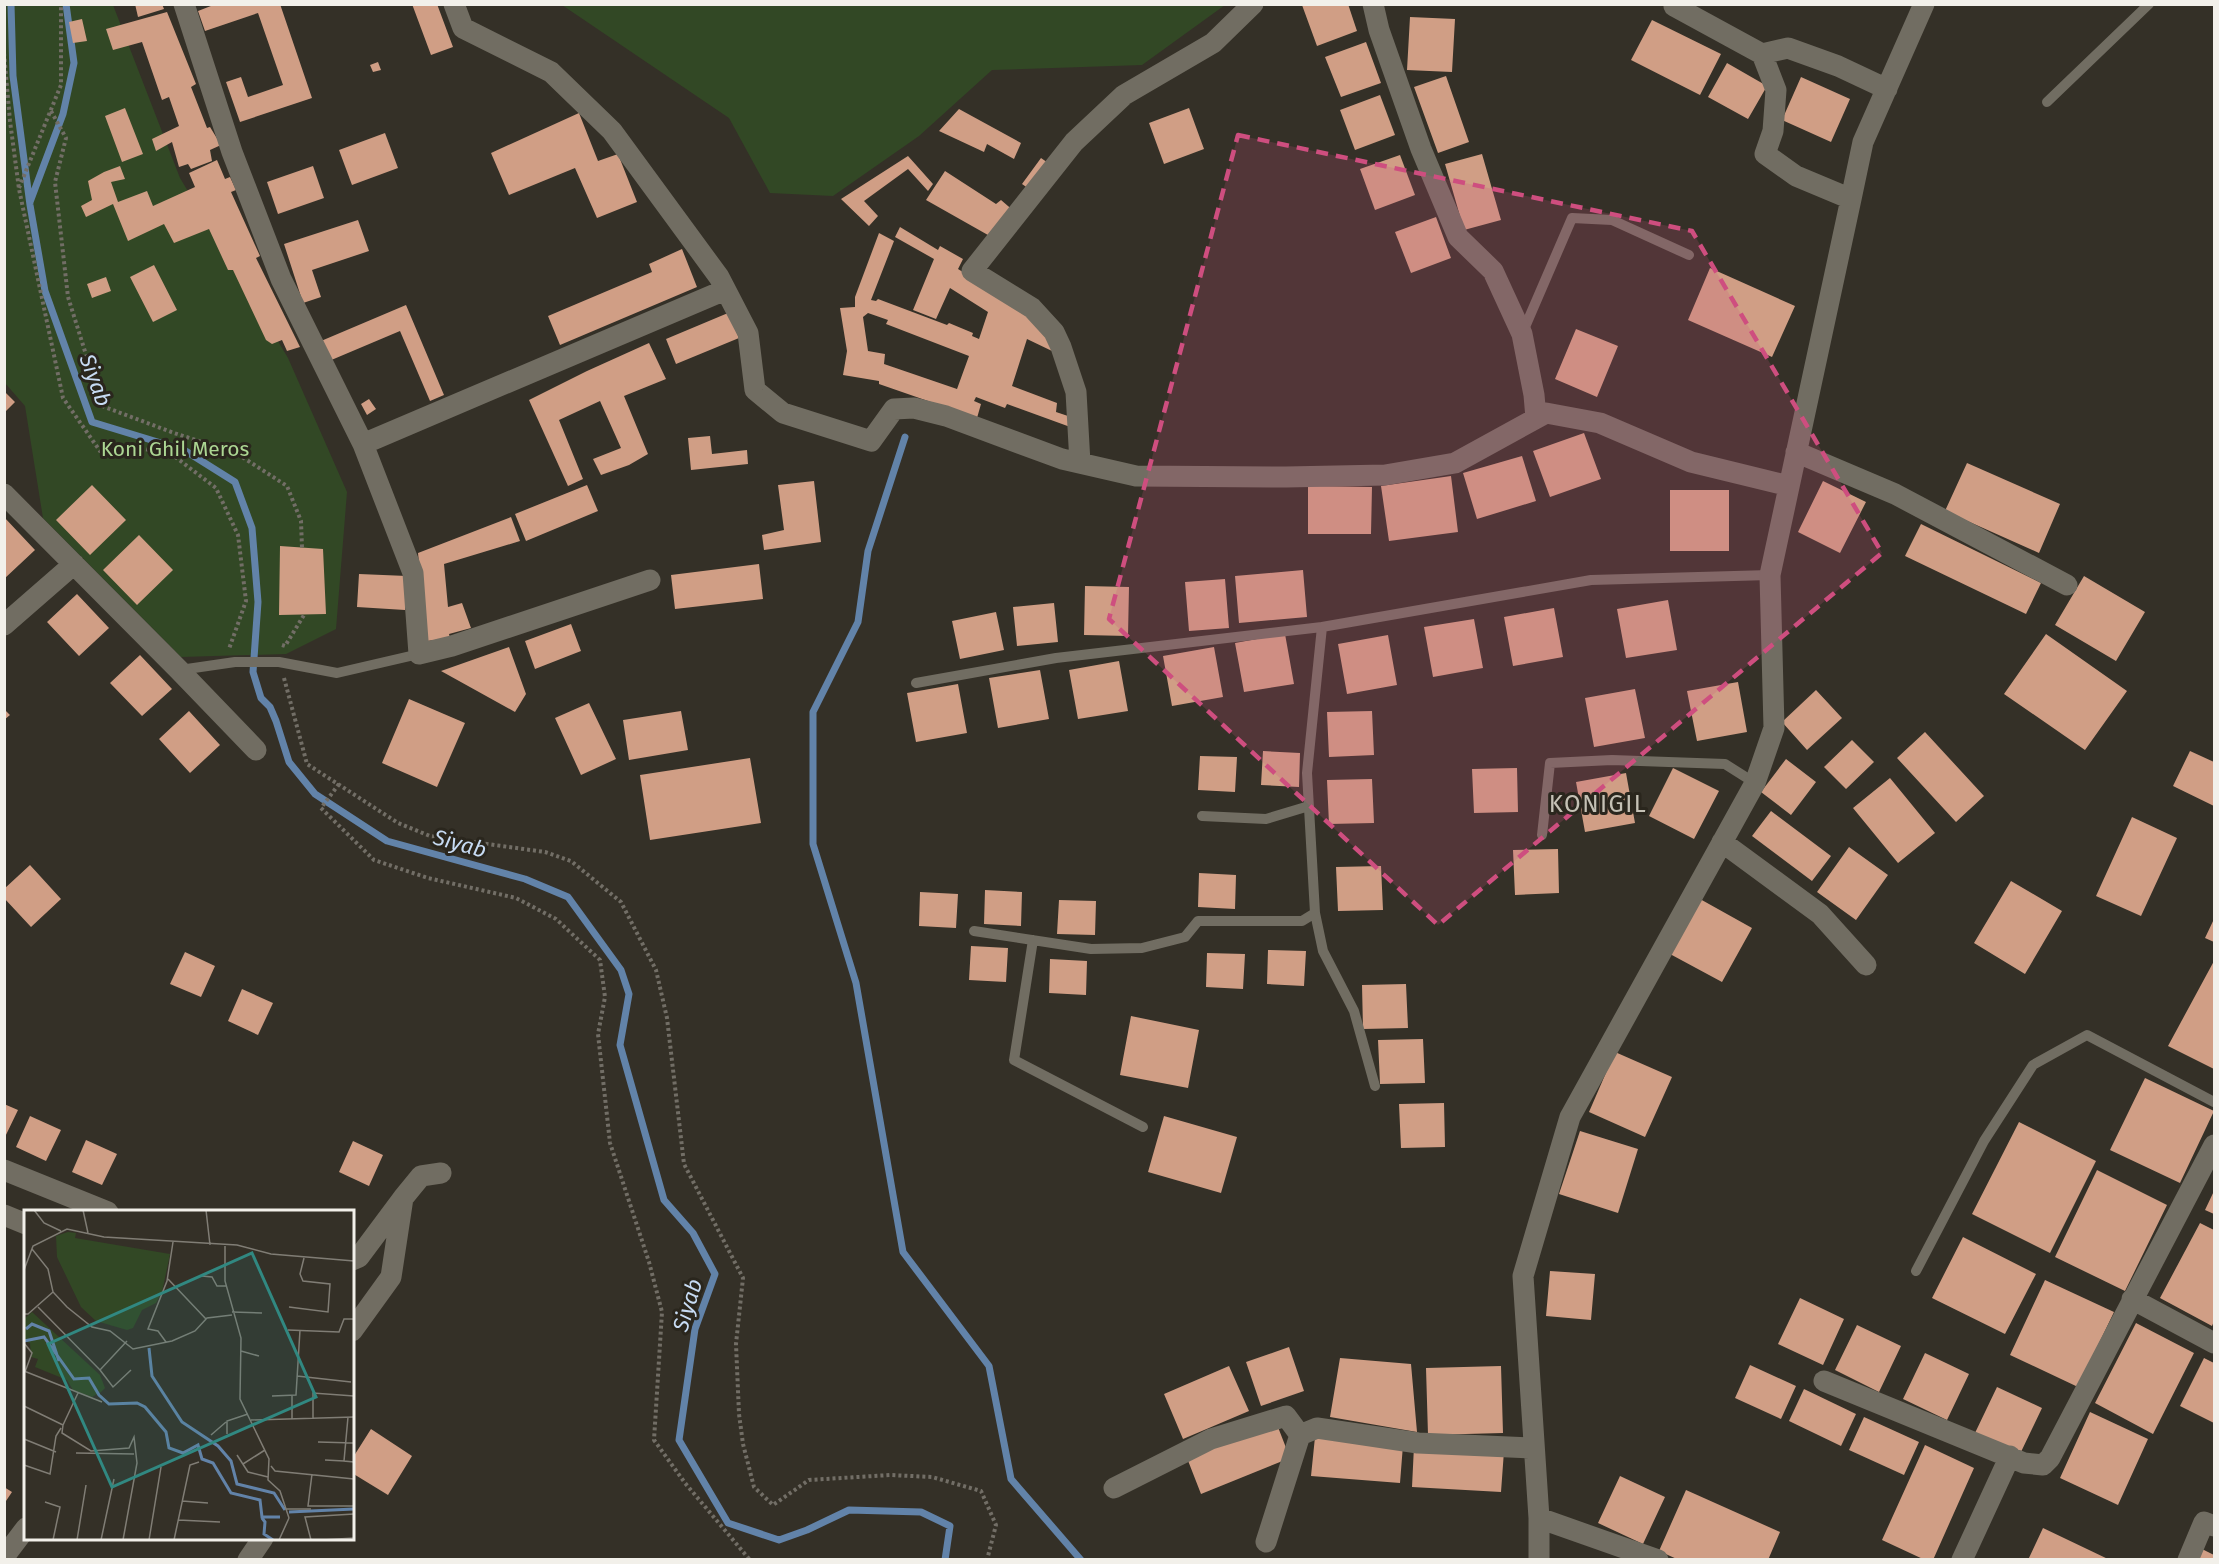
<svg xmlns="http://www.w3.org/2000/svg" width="2219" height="1564" viewBox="0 0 2219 1564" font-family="'Fira Sans',sans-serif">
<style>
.green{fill:#324825}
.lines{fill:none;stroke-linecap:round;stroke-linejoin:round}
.stream{stroke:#6283a9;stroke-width:7}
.building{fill:#d09e85;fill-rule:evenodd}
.path{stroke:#726e66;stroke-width:4;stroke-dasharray:3 3;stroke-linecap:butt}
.lane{stroke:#716d62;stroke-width:10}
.street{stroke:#716d62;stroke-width:21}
.marked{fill:#ce4e7f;fill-opacity:0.2;stroke:#ce4e7f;stroke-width:4.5;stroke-dasharray:12 8;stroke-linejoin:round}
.labels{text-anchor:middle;stroke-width:6;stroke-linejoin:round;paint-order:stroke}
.park-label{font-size:21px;fill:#acd693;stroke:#2a261d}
.water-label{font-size:22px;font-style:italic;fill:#c7dbf3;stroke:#2a261d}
.quarter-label{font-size:24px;letter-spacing:1.5px;fill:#c5c1b5;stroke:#2a261d}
.inset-river{fill:none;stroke:#6283a9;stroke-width:3}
.inset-road{fill:none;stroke:#807d75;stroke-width:1.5}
.view{fill:#318881;fill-opacity:0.15;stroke:#318881;stroke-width:3}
.inset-edge{fill:none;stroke:#f2f0ea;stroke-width:3}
</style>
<rect width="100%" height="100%" fill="#343027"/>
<path class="green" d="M 4,5 L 113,5 L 180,178 L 288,358 L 347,492 L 336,629 L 286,654 L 181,657 L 43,518 L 25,406 L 5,383 Z
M 562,5 L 1225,5 L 1142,65 L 992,70 L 919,136 L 833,196 L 770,193 L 729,118 Z"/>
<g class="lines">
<path class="stream" d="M 11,4 L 13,76 L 30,205 L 45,291 L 92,422 L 184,450 L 235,482 L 252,528 L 258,602 L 253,672 L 261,698 L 270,707 L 276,721 L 289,762 L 315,794 L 387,841 L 525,879 L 568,897 L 621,970 L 629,994 L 620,1045 L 664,1200 L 693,1233 L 715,1274 L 695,1329 L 679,1440 L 728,1523 L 779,1540 L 807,1530 L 849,1510 L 921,1512 L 950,1526 L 945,1560
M 30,202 L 63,114 L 74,63 L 66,4
M 905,437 L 868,551 L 858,622 L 813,712 L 813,844 L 856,983 L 903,1252 L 989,1366 L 1011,1479 L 1081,1560"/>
</g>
<path class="building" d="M 135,4 L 162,4 L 164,9 L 138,17 Z
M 216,4 L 280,4 L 312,98 L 240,122 L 226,82 L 241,77 L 248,97 L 283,85 L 258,13 L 205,31 L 198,11 Z
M 412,4 L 437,4 L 453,47 L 431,55 Z
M 1348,4 L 1357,31 L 1317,46 L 1302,5 Z
M 167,12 L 196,84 L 191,87 L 207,128 L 210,127 L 221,145 L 210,150 L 212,161 L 191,169 L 188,164 L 179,167 L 172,142 L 156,151 L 152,139 L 179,126 L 169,97 L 162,100 L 142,42 L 113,50 L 106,29 Z
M 1410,17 L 1455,19 L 1452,72 L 1407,70 Z
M 82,19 L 87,41 L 73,43 L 69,22 Z
M 1652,20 L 1721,54 L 1700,95 L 1631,60 Z
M 1366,42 L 1381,83 L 1341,97 L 1325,57 Z
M 378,62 L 381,70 L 373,72 L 370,65 Z
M 1727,63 L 1767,86 L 1748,119 L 1708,97 Z
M 1446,76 L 1469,142 L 1438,153 L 1414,87 Z
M 1801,77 L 1850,99 L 1831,142 L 1782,120 Z
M 1380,95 L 1395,135 L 1355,150 L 1340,110 Z
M 125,108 L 143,154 L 122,162 L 105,116 Z
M 1189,108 L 1204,149 L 1164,164 L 1149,123 Z
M 959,109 L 1021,143 L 1014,159 L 987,144 L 984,152 L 939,131 Z
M 579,113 L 598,161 L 618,154 L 637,202 L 597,218 L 575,168 L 509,195 L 491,153 Z
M 385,133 L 398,168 L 352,185 L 339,150 Z
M 1482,154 L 1501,220 L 1464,230 L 1445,164 Z
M 1400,155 L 1415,195 L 1375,210 L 1360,169 Z
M 908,156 L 933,184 L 928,191 L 908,169 L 864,201 L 878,216 L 869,226 L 841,199 Z
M 1041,158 L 1051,165 L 1032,191 L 1022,184 Z
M 217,160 L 225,179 L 230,177 L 236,190 L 231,192 L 260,256 L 256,258 L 300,347 L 287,351 L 282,340 L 272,344 L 266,340 L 233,270 L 228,270 L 209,229 L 174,243 L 164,224 L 128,241 L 113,204 L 86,217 L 81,206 L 92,200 L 88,181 L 104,172 L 120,166 L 125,179 L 111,182 L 118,202 L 147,191 L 153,206 L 195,187 L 189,173 Z
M 313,166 L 324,198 L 278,214 L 267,182 Z
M 945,171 L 996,204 L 1001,200 L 1015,212 L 995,239 L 926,200 Z
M 1436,217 L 1451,258 L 1411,273 L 1395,232 Z
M 358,220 L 369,251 L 312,270 L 321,297 L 303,303 L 284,244 Z
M 900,227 L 938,250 L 940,246 L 963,259 L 958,269 L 1008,300 L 1053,338 L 1052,351 L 1027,339 L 1012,386 L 1057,403 L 1056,412 L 1071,417 L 1073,428 L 1007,404 L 1005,408 L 976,397 L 974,401 L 981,404 L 977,418 L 879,384 L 879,381 L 843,375 L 847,351 L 840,308 L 855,307 L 855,297 L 879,233 L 894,241 L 871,300 L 876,301 L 878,299 L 947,325 L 949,323 L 973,333 L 972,336 L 979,339 L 988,312 L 950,288 L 936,319 L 913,310 L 934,259 L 895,237 ZM 868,313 L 888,320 L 886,324 L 969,356 L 957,389 L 884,364 L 885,354 L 868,351 L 863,317 Z
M 682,249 L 697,287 L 560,345 L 548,316 L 652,272 L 649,264 Z
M 154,265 L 177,310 L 153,322 L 130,277 Z
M 1710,268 L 1795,306 L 1772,357 L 1688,320 Z
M 106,277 L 111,291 L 92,298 L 87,284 Z
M 406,305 L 444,395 L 430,401 L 400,331 L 329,361 L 321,341 Z
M 728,313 L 739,338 L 676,364 L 666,339 Z
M 1576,329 L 1618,346 L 1597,397 L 1555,379 Z
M 649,343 L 666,379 L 624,396 L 648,454 L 629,465 L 601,475 L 593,459 L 621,448 L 600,401 L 559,420 L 583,479 L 568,486 L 529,400 L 587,371 Z
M 4,391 L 15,402 L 4,413 Z
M 369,399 L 376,409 L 367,415 L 361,404 Z
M 1584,433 L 1601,479 L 1550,497 L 1533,451 Z
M 710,436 L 712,454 L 747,450 L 748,464 L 691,470 L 688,438 Z
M 1522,456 L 1536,501 L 1477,519 L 1463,473 Z
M 1967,463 L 2060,504 L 2039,553 L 1945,511 Z
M 1451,476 L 1458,532 L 1389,541 L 1381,486 Z
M 814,481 L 821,542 L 764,550 L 762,535 L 784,530 L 778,485 Z
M 1823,481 L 1866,502 L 1840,553 L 1798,532 Z
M 92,485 L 126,520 L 90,555 L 56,520 Z
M 587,485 L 598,511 L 526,541 L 515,514 Z
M 1308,486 L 1372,487 L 1371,534 L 1308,534 Z
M 1670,490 L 1729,490 L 1729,551 L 1670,551 Z
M 4,517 L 35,550 L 4,579 Z
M 511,517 L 520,541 L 444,564 L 448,607 L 462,603 L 471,628 L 449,634 L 450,638 L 427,641 L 418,553 Z
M 1921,524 L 2041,583 L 2026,614 L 1905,556 Z
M 139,535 L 173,570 L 137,605 L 103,570 Z
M 280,546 L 323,549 L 326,614 L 279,615 Z
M 759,564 L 763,599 L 675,609 L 671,575 Z
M 1303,570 L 1307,617 L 1239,623 L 1235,576 Z
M 359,574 L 407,576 L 405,610 L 357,607 Z
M 2084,576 L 2145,612 L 2116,661 L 2055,625 Z
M 1225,579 L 1229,628 L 1189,631 L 1185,582 Z
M 1085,586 L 1129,587 L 1128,636 L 1084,635 Z
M 77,594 L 109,628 L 79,656 L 47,622 Z
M 1668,600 L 1677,650 L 1626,658 L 1617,609 Z
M 1054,603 L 1058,642 L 1017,646 L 1013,607 Z
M 1554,608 L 1563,657 L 1513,666 L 1504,617 Z
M 996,612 L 1004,650 L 960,659 L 952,621 Z
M 1474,619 L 1483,668 L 1433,677 L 1424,627 Z
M 571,624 L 581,651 L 535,669 L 525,641 Z
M 1285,634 L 1294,684 L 1244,692 L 1235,643 Z
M 2046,634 L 2127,691 L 2085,750 L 2004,694 Z
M 1388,635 L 1397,685 L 1347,694 L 1338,644 Z
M 509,647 L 526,694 L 515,712 L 441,671 Z
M 1214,647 L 1223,697 L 1172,706 L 1163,656 Z
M 140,655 L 172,689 L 142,716 L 110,683 Z
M 1119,661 L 1128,711 L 1078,719 L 1069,670 Z
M 1040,670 L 1049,719 L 998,728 L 989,678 Z
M 1738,682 L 1747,732 L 1697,741 L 1687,691 Z
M 958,684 L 967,733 L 916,742 L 907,693 Z
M 1635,689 L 1645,738 L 1594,747 L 1585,698 Z
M 1816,690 L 1842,718 L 1807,750 L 1782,722 Z
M 409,699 L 465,723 L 437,787 L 382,763 Z
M 589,703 L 616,759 L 581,775 L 555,718 Z
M 4,709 L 10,715 L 4,720 Z
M 189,711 L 220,745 L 190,773 L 159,739 Z
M 681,711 L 688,750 L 629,760 L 623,720 Z
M 1372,711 L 1374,755 L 1329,757 L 1327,712 Z
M 1925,732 L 1984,796 L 1956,822 L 1897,758 Z
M 1852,740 L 1874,762 L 1846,789 L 1824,767 Z
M 1263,751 L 1300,753 L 1299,787 L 1261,785 Z
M 2190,751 L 2214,762 L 2214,806 L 2173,786 Z
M 1200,756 L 1237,757 L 1235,792 L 1198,790 Z
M 750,758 L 761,823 L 650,840 L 640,775 Z
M 1786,759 L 1816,782 L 1791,815 L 1761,792 Z
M 1517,768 L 1518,812 L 1474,813 L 1472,769 Z
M 1673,768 L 1719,791 L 1694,839 L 1649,816 Z
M 1626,773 L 1635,823 L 1585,832 L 1576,782 Z
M 1890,778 L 1935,833 L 1898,863 L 1853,808 Z
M 1372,779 L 1374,823 L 1329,824 L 1327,780 Z
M 1771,811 L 1831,856 L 1812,881 L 1752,836 Z
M 2132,817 L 2177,838 L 2141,916 L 2096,896 Z
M 1849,847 L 1888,875 L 1856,920 L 1817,892 Z
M 1558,849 L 1559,893 L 1515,895 L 1513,850 Z
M 30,865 L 61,899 L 31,927 L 4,898 L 4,889 Z
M 1381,866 L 1383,910 L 1338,911 L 1336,867 Z
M 1199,873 L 1236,875 L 1235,909 L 1198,907 Z
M 2011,881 L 2062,911 L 2025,974 L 1974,943 Z
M 985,890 L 1022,892 L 1021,926 L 984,924 Z
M 920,892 L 958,894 L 956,928 L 919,926 Z
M 1700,899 L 1752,928 L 1722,982 L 1670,954 Z
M 1059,900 L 1096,901 L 1095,935 L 1057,934 Z
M 2214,919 L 2214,942 L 2205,938 Z
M 971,946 L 1008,948 L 1006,982 L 969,980 Z
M 1268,950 L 1306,951 L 1304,986 L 1267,984 Z
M 185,952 L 215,966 L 201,997 L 170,984 Z
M 1207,953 L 1245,954 L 1243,989 L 1206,987 Z
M 1050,959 L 1087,961 L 1086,995 L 1049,993 Z
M 2214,961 L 2214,1069 L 2168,1046 Z
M 1406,984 L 1408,1028 L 1363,1029 L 1362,985 Z
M 242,989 L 273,1003 L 258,1035 L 228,1021 Z
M 1131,1016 L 1199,1030 L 1188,1088 L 1120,1075 Z
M 1423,1039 L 1425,1083 L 1380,1084 L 1378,1040 Z
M 1615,1052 L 1672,1077 L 1645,1137 L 1589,1112 Z
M 2145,1078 L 2214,1111 L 2180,1183 L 2110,1150 Z
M 1444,1103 L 1445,1147 L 1401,1148 L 1399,1104 Z
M 4,1104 L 18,1110 L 4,1139 Z
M 30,1116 L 61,1130 L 46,1161 L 16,1147 Z
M 1164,1116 L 1237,1137 L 1221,1193 L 1148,1172 Z
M 2019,1122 L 2096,1161 L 2050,1253 L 1972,1214 Z
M 1580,1131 L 1638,1149 L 1618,1213 L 1559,1194 Z
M 86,1140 L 117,1154 L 102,1185 L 72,1172 Z
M 353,1141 L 383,1155 L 369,1186 L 339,1172 Z
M 2097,1170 L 2167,1205 L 2125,1291 L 2055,1257 Z
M 2214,1191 L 2214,1214 L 2205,1210 Z
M 2200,1223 L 2214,1230 L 2214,1321 L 2212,1326 L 2160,1298 Z
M 1963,1237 L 2036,1274 L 2005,1334 L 1932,1298 Z
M 1550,1271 L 1595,1274 L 1591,1320 L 1546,1316 Z
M 2045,1280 L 2114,1312 L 2078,1387 L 2010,1355 Z
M 1800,1298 L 1844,1319 L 1823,1365 L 1778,1344 Z
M 2136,1323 L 2194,1353 L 2153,1434 L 2095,1403 Z
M 1857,1325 L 1901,1346 L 1879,1392 L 1835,1370 Z
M 1289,1347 L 1304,1391 L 1261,1406 L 1246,1362 Z
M 1925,1353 L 1969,1374 L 1947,1420 L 1903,1399 Z
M 1340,1358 L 1411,1364 L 1417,1432 L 1330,1417 Z
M 2204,1358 L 2214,1363 L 2214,1423 L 2180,1406 Z
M 1750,1365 L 1796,1386 L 1781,1419 L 1735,1398 Z
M 1229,1366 L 1249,1411 L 1183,1439 L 1164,1394 Z
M 1501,1366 L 1503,1433 L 1428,1435 L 1426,1368 Z
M 1997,1387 L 2042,1408 L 2020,1454 L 1975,1433 Z
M 1804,1389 L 1856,1414 L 1841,1446 L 1789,1421 Z
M 2090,1412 L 2148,1439 L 2118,1505 L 2060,1478 Z
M 1864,1417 L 1919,1442 L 1904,1475 L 1849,1450 Z
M 1276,1422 L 1290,1458 L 1201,1494 L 1187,1458 Z
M 371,1429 L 412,1456 L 388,1495 L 352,1473 L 352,1459 Z
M 1315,1437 L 1403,1445 L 1400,1483 L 1311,1476 Z
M 1925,1445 L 1974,1468 L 1933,1560 L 1925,1560 L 1882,1540 Z
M 1414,1446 L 1504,1451 L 1501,1492 L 1412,1487 Z
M 1620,1476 L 1665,1497 L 1643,1544 L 1598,1523 Z
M 4,1487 L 12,1492 L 4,1504 Z
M 1686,1490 L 1780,1532 L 1768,1560 L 1679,1560 L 1659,1551 Z
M 2043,1528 L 2110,1560 L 2028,1560 Z
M 2200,1548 L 2214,1555 L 2214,1560 L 2194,1560 Z"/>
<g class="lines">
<path class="path" d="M 4,53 L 10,121 L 19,189 L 63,398 L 100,451 L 132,446 L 174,456 L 216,488 L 238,535 L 246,601 L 229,649
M 51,111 L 66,138 L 55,182 L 68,297 L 102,406 L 174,433 L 236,453 L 287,486 L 301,521 L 302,548
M 19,188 L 61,85 L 61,4
M 282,645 L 285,646 L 304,615
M 284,678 L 307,764 L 398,823 L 430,836 L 545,852 L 571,861 L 621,902 L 656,970 L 667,1018 L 684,1164 L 743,1278 L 736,1344 L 739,1414 L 743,1444 L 754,1487 L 773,1505 L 809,1480 L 890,1475 L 932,1477 L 981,1491 L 996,1525 L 987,1560
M 339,784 L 321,808 L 374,860 L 428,878 L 516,898 L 556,919 L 600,960 L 605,997 L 598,1034 L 610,1143 L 649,1262 L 662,1312 L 654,1440 L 685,1483 L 750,1560"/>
<path class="lane" d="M 2047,102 L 2149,4
M 1522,334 L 1572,218 L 1612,220 L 1689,255
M 180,670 L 235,662 L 279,662 L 337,673 L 419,654
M 916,683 L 1056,658 L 1322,627
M 1202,816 L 1266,819 L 1309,806
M 1542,835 L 1550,763 L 1612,760 L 1725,764 L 1755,783
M 974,931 L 1091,949 L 1142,948 L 1185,937 L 1198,921 L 1302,921 L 1315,913
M 1033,940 L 1014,1060 L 1143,1127
M 1375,1086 L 1354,1011 L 1323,951 L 1315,913 L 1307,773 L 1322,627 L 1591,580 L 1770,575
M 1916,1271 L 1984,1141 L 2033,1065 L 2087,1035 L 2214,1102"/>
<path class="street" d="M 184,4 L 232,152 L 281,279 L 363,444 L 725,290
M 454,4 L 463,28 L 551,72 L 612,131 L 719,277 L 748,333 L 755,390 L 783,413 L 871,441 L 894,409 L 914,408 L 946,416 L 1062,459 L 1136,476 L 1286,477 L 1385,475 L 1455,463 L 1546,413 L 1600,423 L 1691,462 L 1789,486
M 1373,4 L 1379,30 L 1421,149 L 1458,237 L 1493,271 L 1522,334 L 1534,395 L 1536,418
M 1674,6 L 1762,54 L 1776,90 L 1773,131 L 1765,154 L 1796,176 L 1851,199
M 1762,54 L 1788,48 L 1838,66 L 1887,89
M 363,444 L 413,573 L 419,654 L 452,646 L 650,580
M 1796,452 L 1895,494 L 2067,585
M 1080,463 L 1076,392 L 1061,347 L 1054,332 L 1032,308 L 972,271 L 1074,142 L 1124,95 L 1213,43 L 1253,4
M 4,494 L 179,670 L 256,750
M 4,625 L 74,564
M 1722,842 L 1820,914 L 1866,965
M 4,1170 L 108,1212
M 403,1198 L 421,1176 L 441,1173
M 4,1215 L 26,1224
M 352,1260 L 359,1257 L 403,1198 L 391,1277 L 352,1331
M 2132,1299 L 2214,1343
M 1824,1381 L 2024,1463 L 2043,1465 L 2050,1458 L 2214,1145
M 1114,1488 L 1211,1439 L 1286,1416 L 1300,1435
M 1539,1518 L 1658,1560
M 1266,1542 L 1300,1435 L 1317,1428 L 1418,1443 L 1534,1448
M 4,1557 L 26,1528
M 248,1560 L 263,1538
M 1539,1560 L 1539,1518 L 1523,1276 L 1570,1117 L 1755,783 L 1774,728 L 1770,575 L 1851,199 L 1863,142 L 1924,4
M 1962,1560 L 2010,1456
M 2188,1560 L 2204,1522 L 2214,1526"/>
</g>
<path class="marked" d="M 1238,135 L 1692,231 L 1882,553 L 1438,925 L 1109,619 Z"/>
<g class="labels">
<g class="park-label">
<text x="175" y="456">Koni Ghil Meros</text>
</g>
<g class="water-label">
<text transform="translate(96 380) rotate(70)" y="8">Siyab</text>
<text transform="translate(460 843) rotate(15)" y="8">Siyab</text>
<text transform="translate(687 1305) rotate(-73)" y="8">Siyab</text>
</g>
<g class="quarter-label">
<text x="1598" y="812">KONIGIL</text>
</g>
</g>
<g transform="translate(24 1210)">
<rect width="330" height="330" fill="#343027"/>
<path d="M 44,22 L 52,23 L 51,28 L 146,44 L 138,82 L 132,93 L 118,100 L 109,118 L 103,120 L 72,111 L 57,97 L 33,47 L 32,26 ZM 8,102 L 76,165 L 81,178 L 77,182 L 68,187 L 49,180 L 43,170 L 11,157 L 14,149 L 7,147 L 6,133 L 0,131 L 0,109 Z" fill="#324825"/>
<path class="inset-river" d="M 2,119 L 8,114 L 25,121 L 35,151M 0,131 L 20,127 L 50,169 L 65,168 L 75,185 L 85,194 L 113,193 L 121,197 L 142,222 L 145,238 L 159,243 L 174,235 L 178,249 L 189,253 L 207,283 L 236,290 L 238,307 L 256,307M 125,138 L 128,166 L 158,212 L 194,236 L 207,251 L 213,274 L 250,283 L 261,300M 265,302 L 330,299M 238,308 L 241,312 L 240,324 L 249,330"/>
<path class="inset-road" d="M 10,0 L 20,13 L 37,21M 59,0 L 64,23M 182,0 L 186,35M 201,36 L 201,71 L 217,128 L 216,189 L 245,249 L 244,270 L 256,281 L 265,308M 8,39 L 24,59 L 29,82 L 43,97 L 68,117 L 86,121 L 109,139 L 148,131 L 171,121 L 183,108 L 208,105M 0,60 L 9,36 L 43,19 L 80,27 L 213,35 L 247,44 L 330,51M 178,66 L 188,67 L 193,76 L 202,76M 144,69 L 182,109M 14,97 L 76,160 L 103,131M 265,97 L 304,102 L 306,74 L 279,71 L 276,64 L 280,48M 208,102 L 238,103M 0,104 L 4,104 L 29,82M 264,120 L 315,122 L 320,109 L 330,109M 142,132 L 134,121 L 124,119 L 143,71 L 149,32M 0,133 L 8,143 L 1,162M 217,141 L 235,146M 76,160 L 89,177 L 107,160M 0,161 L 78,192M 273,166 L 327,172M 248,186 L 272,185 L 276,120M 0,196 L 39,215 L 38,223 L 67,241 L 105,238 L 110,227 L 113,253 L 99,330M 324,207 L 320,251 L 330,252M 268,209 L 268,185M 289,209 L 289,183 L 330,186M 227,210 L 330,207M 39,215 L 54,183M 203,224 L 203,211 L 224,204M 187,225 L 202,212M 0,229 L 32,242M 294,232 L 330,233M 52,243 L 110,244M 213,245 L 224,262 L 244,267M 301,250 L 320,251M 219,254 L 241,240M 0,255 L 26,264 L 32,226 L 37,218M 247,256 L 251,261 L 330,269M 288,264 L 284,296 L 330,296M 158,291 L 184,293M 21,292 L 36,297 L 29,330M 262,299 L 287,299M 154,310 L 196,312M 53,330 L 62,275M 77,330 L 90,269M 125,330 L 137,257M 150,330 L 166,255 L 175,252M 255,330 L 265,308M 287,330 L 281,307 L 330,304M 298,330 L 330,328"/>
<path class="view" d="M 228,43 L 292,187 L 88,277 L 24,134 Z"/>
<rect width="330" height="330" class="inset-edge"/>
</g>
<rect width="2219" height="1564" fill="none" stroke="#f2f0ea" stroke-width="12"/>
</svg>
